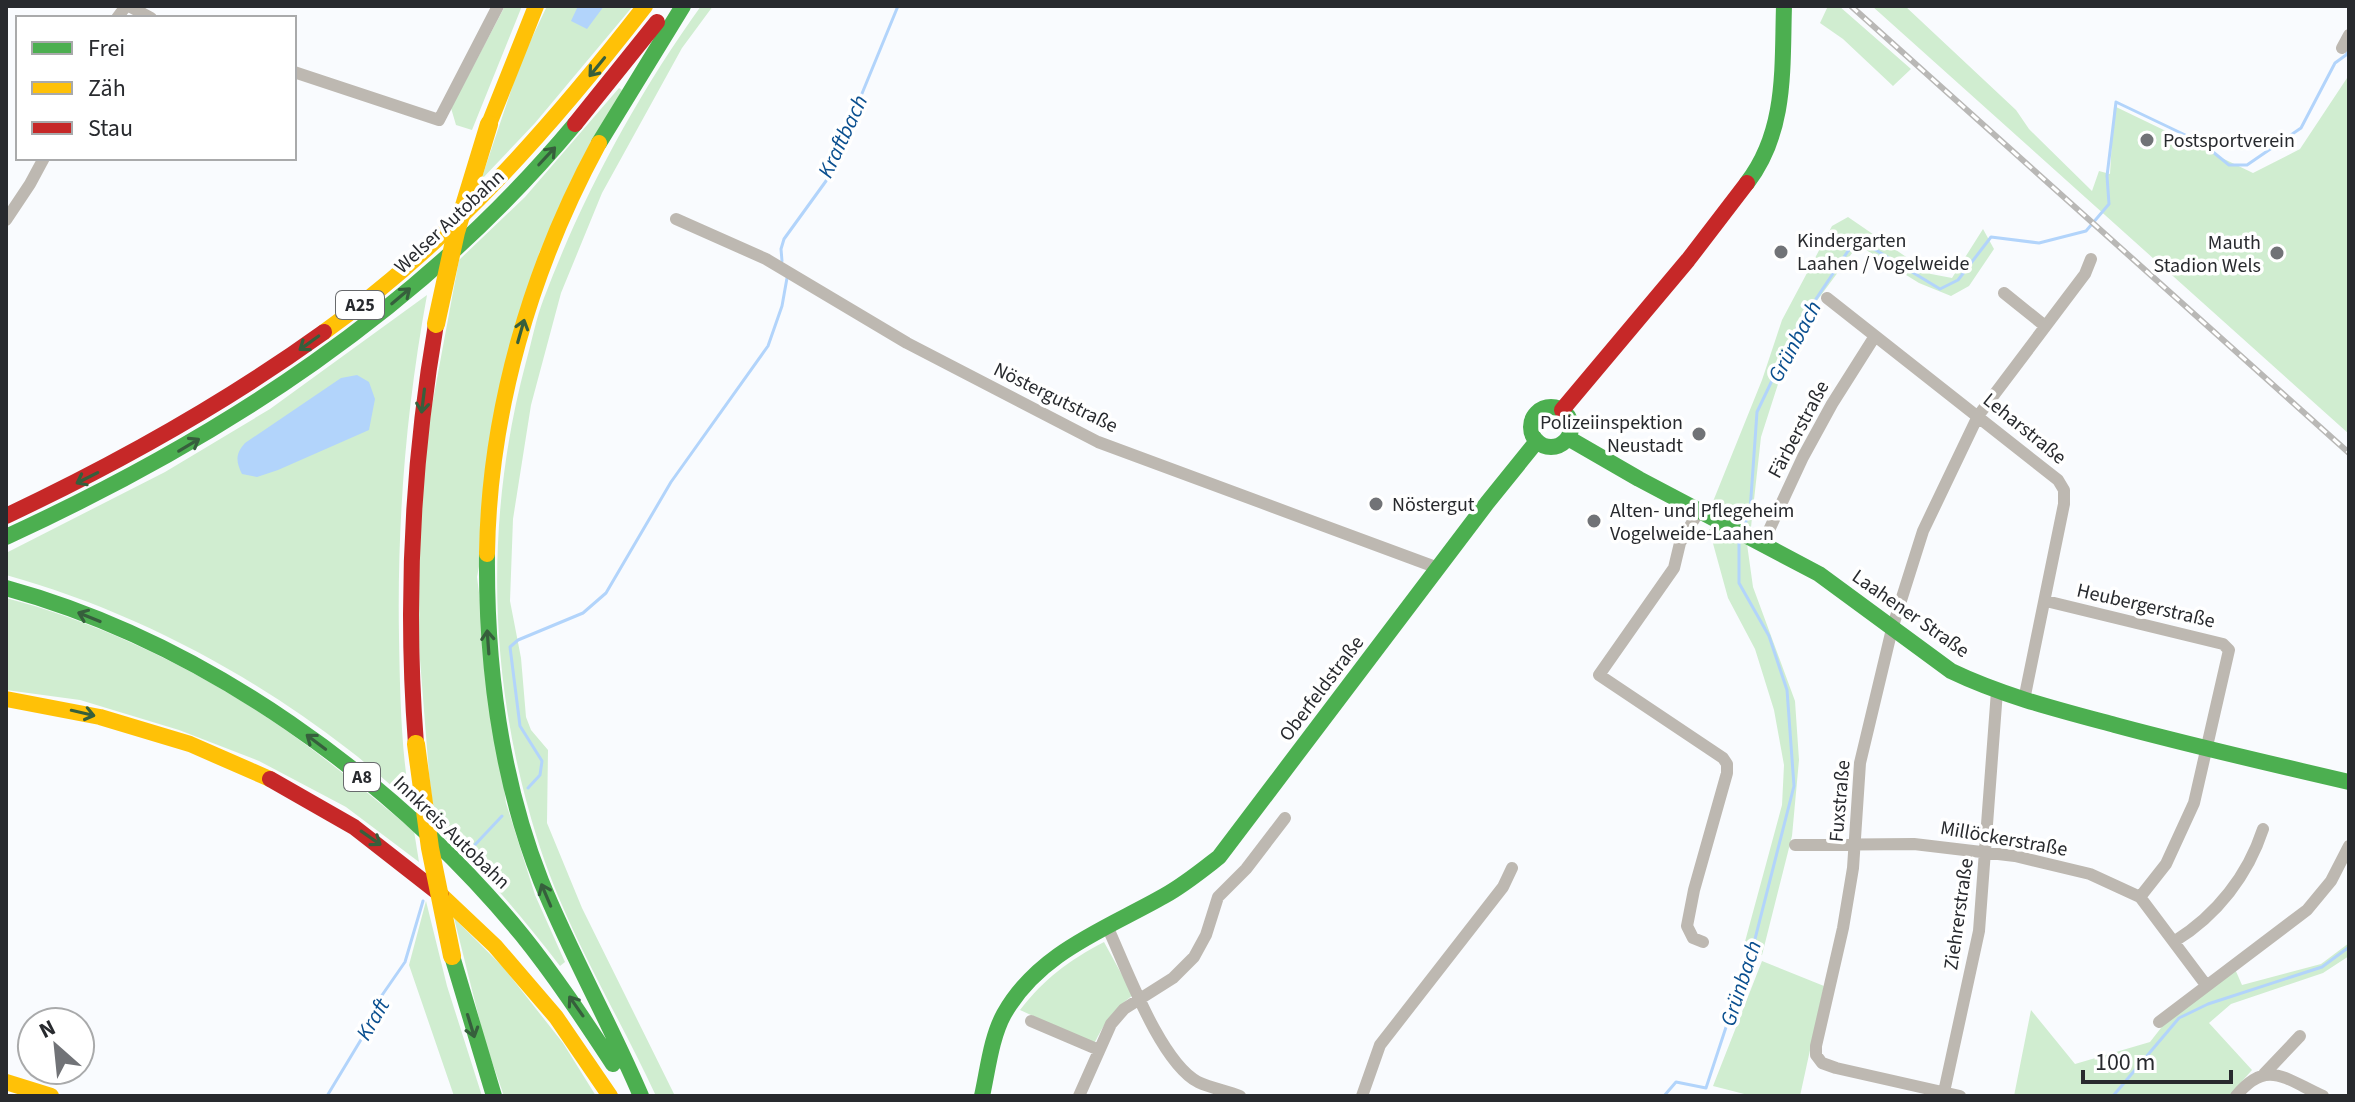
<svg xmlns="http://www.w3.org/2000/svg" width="2355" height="1102" viewBox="0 0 2355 1102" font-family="'Source Sans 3',sans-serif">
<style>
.green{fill:#d0edd0}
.water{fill:#b2d4fb}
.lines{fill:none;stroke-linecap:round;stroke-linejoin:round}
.stream{stroke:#b2d4fb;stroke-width:3}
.street{stroke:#bdb8b1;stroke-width:12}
.fast{stroke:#4caf50;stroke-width:16}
.slow{stroke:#ffc107;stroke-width:16}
.jam{stroke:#c62828;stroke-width:16}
.rail-casing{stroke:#b9b8b6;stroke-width:6}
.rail{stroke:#fff;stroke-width:3;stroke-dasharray:9;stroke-linecap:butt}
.slow-bridge{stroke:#ffc107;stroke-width:18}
.oneway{stroke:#365f3c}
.poi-dot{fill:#717377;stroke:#fff;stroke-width:3}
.labels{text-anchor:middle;stroke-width:7;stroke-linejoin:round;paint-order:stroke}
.shield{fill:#fff;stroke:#686a6d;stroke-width:2}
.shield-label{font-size:18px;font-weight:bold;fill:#282a2e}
.poi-label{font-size:20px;fill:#282a2e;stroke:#fff;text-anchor:start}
.street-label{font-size:20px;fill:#282a2e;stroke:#fff}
.water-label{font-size:22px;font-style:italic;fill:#0a4f8f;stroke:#fff}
</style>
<rect width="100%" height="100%" fill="#f9fbfe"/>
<path class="green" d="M 505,6 L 522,6 L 472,130 L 456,125 L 451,108 Z
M 547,6 L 633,6 L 535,123 L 481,180 L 521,61 Z
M 701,6 L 713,6 L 682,48 L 602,193 L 561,293 L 531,405 L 513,519 L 510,601 L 521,658 L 526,717 L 531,730 L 548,750 L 547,823 L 582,908 L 675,1096 L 656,1096 C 616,1010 565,929 537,838 C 488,682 484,520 526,362 C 532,341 536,318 544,298 C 583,195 637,95 701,6 Z
M 1828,6 L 1839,6 L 1911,69 L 1893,86 L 1843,39 L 1820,23 Z
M 1872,6 L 1905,6 L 2016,110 L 2029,129 L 2092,191 L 2099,171 L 2110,174 L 2114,106 L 2253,173 L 2300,149 L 2349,75 L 2349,434 Z
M 619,88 L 622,90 L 539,253 L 477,577 L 506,803 L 535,895 L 565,962 L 560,966 C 522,917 484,870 436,830 L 429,774 L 418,634 L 419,534 L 428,427 L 459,260 L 525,197 Z
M 1848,217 L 1931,274 L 1952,278 L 1983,229 L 1994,249 L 1969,286 L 1951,296 L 1919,283 L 1858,245 L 1816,302 L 1779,381 L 1761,437 L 1751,527 L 1712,504 L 1762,380 L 1782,320 L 1832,226 Z
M 427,295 C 406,409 397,522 399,637 C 400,692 401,748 410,802 C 390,785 370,766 349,750 C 249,672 129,609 6,575 L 6,553 L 165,472 L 270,409 Z
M 1709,529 L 1747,544 L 1753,587 L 1795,701 L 1799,760 L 1792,836 L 1762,955 L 1743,949 L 1782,805 L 1784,765 L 1774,710 L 1755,649 L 1728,598 Z
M 6,598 C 104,623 217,679 298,739 C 338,768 376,800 414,831 L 419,862 L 346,807 L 259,761 L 179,730 L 80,700 L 6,690 Z
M 426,901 L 447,986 L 482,1096 L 454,1096 L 409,965 Z
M 454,918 L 503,967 L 563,1043 L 596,1096 L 504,1096 L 485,1042 Z
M 1104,942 L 1133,995 C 1114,1009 1104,1023 1094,1044 L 1020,1010 C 1045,978 1068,961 1104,942 Z
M 2349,943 L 2349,956 L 2323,973 L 2231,1004 L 2209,1023 L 2252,1070 L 2229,1096 L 2014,1096 L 2031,1010 L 2075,1064 L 2150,1042 L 2168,1019 L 2235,969 L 2242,985 L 2321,964 Z
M 1762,961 L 1824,986 L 1800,1096 L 1752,1096 L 1713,1086 Z"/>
<path class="water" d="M 578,6 L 604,6 L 587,29 L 571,21 Z
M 357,375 L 369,382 L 375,399 L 369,430 L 278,470 L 257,477 L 242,474 C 236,462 235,454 245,443 L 341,378 Z"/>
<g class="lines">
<path class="stream" d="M 782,261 L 781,249 L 784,239 L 826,181 L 898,6
M 1744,526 L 1750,511 L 1757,412 L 1798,326 L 1848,251 L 1861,241 L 1940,289 L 1958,280 L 1991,237 L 2039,243 L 2086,231 L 2109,204 L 2107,176 L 2116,102 L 2202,143 L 2229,165 L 2247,165 L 2301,128 L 2335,63 L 2346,55 L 2349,49
M 528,788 L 540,775 L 542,761 L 520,726 L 510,647 L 518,640 L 583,613 L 606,593 L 671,482 L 768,346 L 782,306 L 787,278
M 471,849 L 502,816
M 327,1096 L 362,1038 L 378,1001 L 405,962 L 423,901
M 1664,1096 L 1676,1082 L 1706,1088 L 1755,939 L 1794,786 L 1787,690 L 1769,636 L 1739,583 L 1739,537
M 2113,1096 L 2179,1018 L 2208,1004 L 2322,967 L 2349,947"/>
<path class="street" d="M 129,6 L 151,18
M 117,18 L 126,6
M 2342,48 L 2349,35
M 294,72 L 439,120 L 498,6
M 676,219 L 766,259 L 907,343 L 1098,442 L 1438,568
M 6,220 L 30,184 L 44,158
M 2004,293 L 2045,326
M 1827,298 L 2058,480 L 2064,490 L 2064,504 L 2024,700
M 1699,511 L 1680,543 L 1674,568 L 1599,675 L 1723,758 L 1727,764 L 1727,773 L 1694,890 L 1687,926 L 1693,938 L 1703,942
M 1763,543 L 1803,457 L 1832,404 L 1875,336
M 2046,601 L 2223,644 L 2229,650 L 2194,803 L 2166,864 L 2140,897
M 1795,845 L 1914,844 L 2015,856 L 2090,874 L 2140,897 L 2206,985
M 1107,926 C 1126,967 1160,1062 1198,1082 C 1211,1088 1227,1091 1240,1096
M 2175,941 C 2217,915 2248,875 2263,829
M 1031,1021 L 1099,1050
M 2159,1022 L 2307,910 L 2331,881 L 2349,846
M 2264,1074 L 2300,1036
M 1944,1092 L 1979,931 L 1997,691
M 1079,1096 L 1111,1024 L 1124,1009 L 1173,978 L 1194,957 L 1206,935 L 1218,897 L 1246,869 L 1285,818
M 1362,1096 L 1380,1045 L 1503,887 L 1512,868
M 1960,1096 L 1836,1068 L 1822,1063 L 1816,1055 L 1816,1046 L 1843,928 L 1853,868 L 1860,763 L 1892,629 L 1923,531 L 1978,416 L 2085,274 L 2091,259
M 2236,1096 C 2267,1058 2285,1079 2323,1096"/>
<path class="fast" d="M 599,143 L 683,6
M 1747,183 C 1787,131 1782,68 1784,6
M1531 427a20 20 0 1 1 40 0a20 20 0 1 1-40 0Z
M 1568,438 L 1639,479 L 1819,574 L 1951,671 C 2003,696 2059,710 2115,725 C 2193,746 2271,764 2349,782
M 6,537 C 223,437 421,309 575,124
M 487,554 C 486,665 500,777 541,881 C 571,955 610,1023 641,1096
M 6,588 C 203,642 393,778 522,935 C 555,976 584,1020 613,1064
M 452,956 L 494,1096
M 982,1096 C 988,1069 991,1038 1004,1014 C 1039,952 1106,929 1164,896 C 1184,885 1201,871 1219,857 L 1487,503 L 1537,441"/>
<path class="slow" d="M 489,124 L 536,6
M 324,332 C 450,242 551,127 645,6
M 487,554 C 489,412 531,268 599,143
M 6,699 L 100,717 L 190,744 L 270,779
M 441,895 L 495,946 L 556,1017 L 610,1096
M 6,1082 L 51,1096"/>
<path class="jam" d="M 575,124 L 657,22
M 1562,410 L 1688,260 L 1747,183
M 6,516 C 118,463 224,404 324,332
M 416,744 C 405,602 412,464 436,324
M 270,779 L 354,827 L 441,895"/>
<g class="rail-casing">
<path id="rail" d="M 1851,6 L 2349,453"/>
</g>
<use href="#rail" class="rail"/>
<path class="slow-bridge" d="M 436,324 L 456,232 L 489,124
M 416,744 L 430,848 L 452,956"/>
</g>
<defs><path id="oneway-shaft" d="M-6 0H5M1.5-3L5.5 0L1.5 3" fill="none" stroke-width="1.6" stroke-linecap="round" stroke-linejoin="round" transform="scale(2)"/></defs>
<g class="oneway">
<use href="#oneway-shaft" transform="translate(597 67) rotate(129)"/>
<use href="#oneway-shaft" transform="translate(547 156) rotate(-47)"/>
<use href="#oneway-shaft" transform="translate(401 296) rotate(-40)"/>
<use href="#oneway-shaft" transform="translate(521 331) rotate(-74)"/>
<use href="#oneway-shaft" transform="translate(309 343) rotate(144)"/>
<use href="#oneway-shaft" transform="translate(423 401) rotate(97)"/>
<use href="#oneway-shaft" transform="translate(189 445) rotate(-31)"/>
<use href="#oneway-shaft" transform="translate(87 478) rotate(153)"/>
<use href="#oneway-shaft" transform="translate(89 617) rotate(-158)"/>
<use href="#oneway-shaft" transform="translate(488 642) rotate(-94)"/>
<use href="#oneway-shaft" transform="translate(83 713) rotate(13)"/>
<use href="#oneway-shaft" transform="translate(316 742) rotate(-143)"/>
<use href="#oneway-shaft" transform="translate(371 838) rotate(35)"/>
<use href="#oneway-shaft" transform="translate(546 895) rotate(-113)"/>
<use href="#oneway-shaft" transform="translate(576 1006) rotate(-125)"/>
<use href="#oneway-shaft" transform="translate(471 1026) rotate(73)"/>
</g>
<g class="poi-dot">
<circle cx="2147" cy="140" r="8"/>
<circle cx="1781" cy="252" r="8"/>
<circle cx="2277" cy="253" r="8"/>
<circle cx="1699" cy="434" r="8"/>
<circle cx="1376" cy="504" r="8"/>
<circle cx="1594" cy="521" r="8"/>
</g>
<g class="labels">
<g class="shield">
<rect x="336" y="291" width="48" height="28" rx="6"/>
<rect x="344" y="763" width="36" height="28" rx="6"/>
</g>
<g class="shield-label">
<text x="360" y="311">A25</text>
<text x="362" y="783">A8</text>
</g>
<g class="poi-label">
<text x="2163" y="147">Postsportverein</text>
<text x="1797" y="247">Kindergarten<tspan x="1797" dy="23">Laahen / Vogelweide</tspan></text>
<text x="2261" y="249" text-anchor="end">Mauth<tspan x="2261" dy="23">Stadion Wels</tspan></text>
<text x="1683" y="429" text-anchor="end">Polizeiinspektion<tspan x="1683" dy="23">Neustadt</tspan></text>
<text x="1392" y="511">Nöstergut</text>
<text x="1610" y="517">Alten- und Pflegeheim<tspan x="1610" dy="23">Vogelweide-Laahen</tspan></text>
</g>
<g class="street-label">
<text transform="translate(449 221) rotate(-43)" y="7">Welser Autobahn</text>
<text transform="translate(1056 397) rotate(26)" y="7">Nöstergutstraße</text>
<text transform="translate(2025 428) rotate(39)" y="7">Leharstraße</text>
<text transform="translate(1798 429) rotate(-62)" y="7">Färberstraße</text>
<text transform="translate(2146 605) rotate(13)" y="7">Heubergerstraße</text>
<text transform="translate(1911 613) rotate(35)" y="7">Laahener Straße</text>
<text transform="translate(1321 688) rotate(-53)" y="7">Oberfeldstraße</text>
<text transform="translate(1839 801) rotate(-85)" y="7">Fuxstraße</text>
<text transform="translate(452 832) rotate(44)" y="7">Innkreis Autobahn</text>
<text transform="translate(2004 838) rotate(10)" y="7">Millöckerstraße</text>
<text transform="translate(1958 914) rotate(-82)" y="7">Ziehrerstraße</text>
</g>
<g class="water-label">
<text transform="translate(842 136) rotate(-65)" y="8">Kraftbach</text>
<text transform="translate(1794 341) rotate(-62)" y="8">Grünbach</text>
<text transform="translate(1740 983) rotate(-72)" y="8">Grünbach</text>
<text transform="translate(372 1019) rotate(-60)" y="8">Kraft</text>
</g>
</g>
<rect width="2355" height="1102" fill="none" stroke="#282a2e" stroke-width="16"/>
<rect x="16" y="16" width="280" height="144" fill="#ffffff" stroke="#a9aaab" stroke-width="2"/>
<rect x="32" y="42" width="40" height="12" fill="#4caf50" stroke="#a9aaab" stroke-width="2"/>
<text x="88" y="56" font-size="24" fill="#282a2e">Frei</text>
<rect x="32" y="82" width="40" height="12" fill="#ffc107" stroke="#a9aaab" stroke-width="2"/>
<text x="88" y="96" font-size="24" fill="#282a2e">Zäh</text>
<rect x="32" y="122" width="40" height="12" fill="#c62828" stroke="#a9aaab" stroke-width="2"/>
<text x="88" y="136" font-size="24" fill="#282a2e">Stau</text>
<g transform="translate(56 1046) rotate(333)"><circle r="38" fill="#ffffff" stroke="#a9aaab" stroke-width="2"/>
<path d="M0-6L14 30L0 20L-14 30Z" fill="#717377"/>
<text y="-12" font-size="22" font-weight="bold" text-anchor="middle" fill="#282a2e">N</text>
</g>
<path d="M2083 1070v12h148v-12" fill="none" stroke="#282a2e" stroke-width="4"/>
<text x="2095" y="1070" font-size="24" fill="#282a2e" stroke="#ffffff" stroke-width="6" paint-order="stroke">100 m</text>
</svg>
